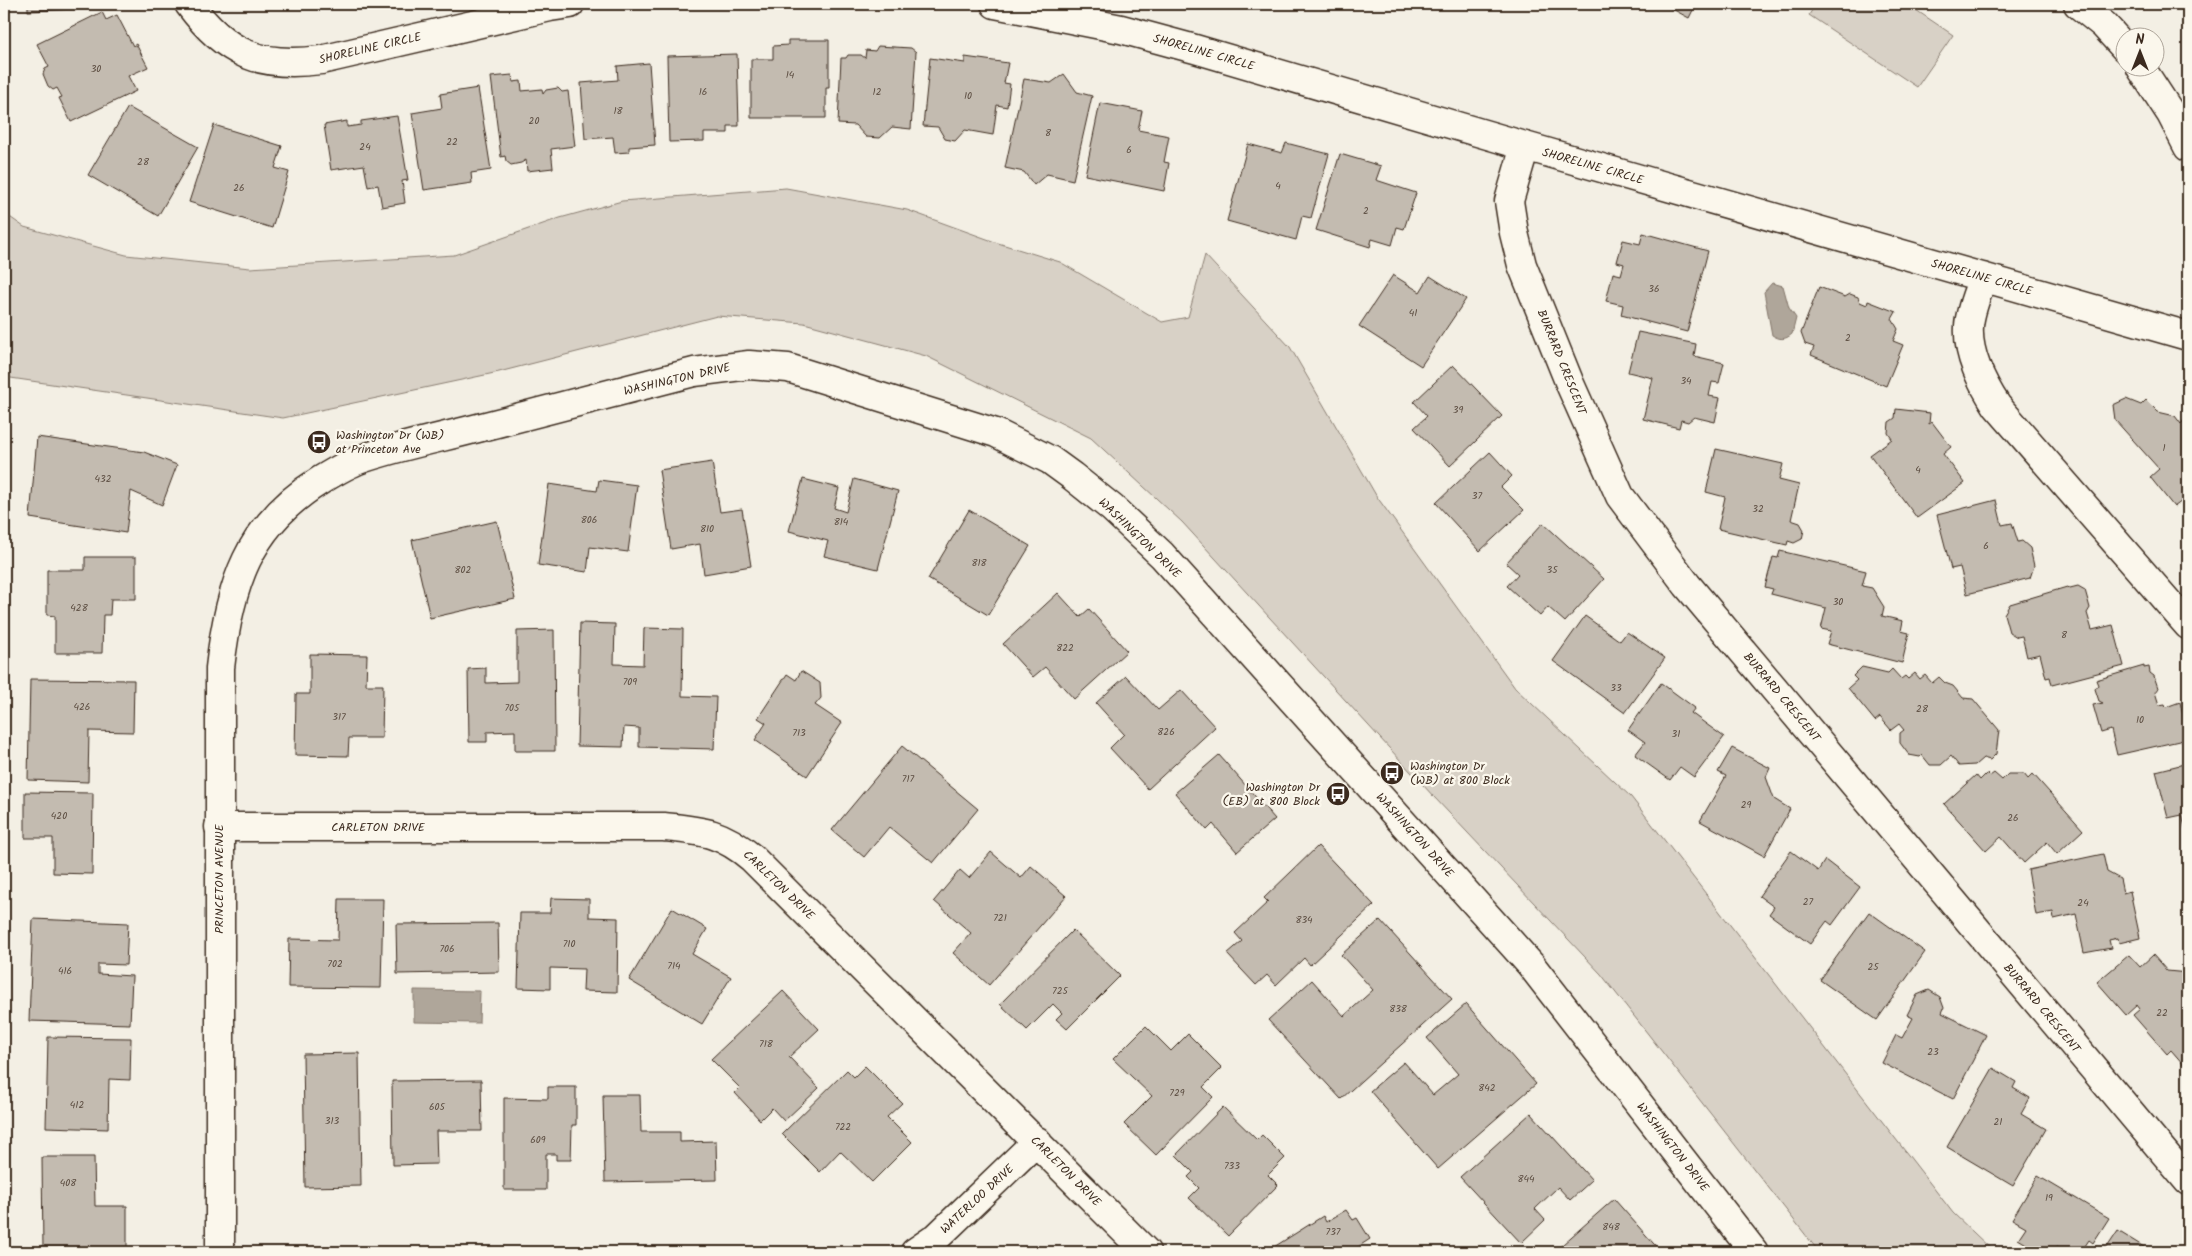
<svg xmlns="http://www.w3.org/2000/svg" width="2192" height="1256" viewBox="0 0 2192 1256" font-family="Kalam,sans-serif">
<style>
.green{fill:#d8d1c6;stroke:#8a7e72}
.water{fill:#afa69a;stroke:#817468}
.building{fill:#c3bbb0;stroke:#3b2a1e}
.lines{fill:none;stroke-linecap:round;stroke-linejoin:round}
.street-casing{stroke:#3b2a1e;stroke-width:31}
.secondary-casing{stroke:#3b2a1e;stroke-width:31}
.street{stroke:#fbf7ec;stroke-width:28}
.secondary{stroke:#fbf7ec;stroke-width:28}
.labels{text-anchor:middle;stroke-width:4.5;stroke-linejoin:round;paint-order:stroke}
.number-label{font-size:10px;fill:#5d4e42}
.street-label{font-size:12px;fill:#3b2a1e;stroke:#fbf7ec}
.poi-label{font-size:12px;fill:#3b2a1e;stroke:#fbf7ec;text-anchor:start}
</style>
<rect width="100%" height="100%" fill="#f3efe4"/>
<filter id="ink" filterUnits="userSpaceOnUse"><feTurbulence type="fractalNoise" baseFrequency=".02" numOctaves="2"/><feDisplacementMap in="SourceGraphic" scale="10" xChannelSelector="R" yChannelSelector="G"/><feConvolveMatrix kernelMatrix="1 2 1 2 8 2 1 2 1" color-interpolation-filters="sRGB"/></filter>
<g filter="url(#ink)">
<path class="green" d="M 1816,4 L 1907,4 L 1953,35 L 1917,87 L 1809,15 Z
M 786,188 L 907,210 L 998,243 L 1060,262 L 1162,322 L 1188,317 L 1205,255 L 1290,347 L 1377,497 L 1515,688 L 1631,797 L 1953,1213 L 1994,1252 L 1819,1252 L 1601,974 L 1434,797 L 1182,522 L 1091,438 L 926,356 L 804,323 L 717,316 L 499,372 L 283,418 L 4,377 L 4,213 L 24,227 L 126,255 L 250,268 L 454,255 L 560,218 L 622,201 Z"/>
<path class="water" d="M 1772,283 L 1783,286 L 1789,308 L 1796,318 L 1792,334 C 1785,340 1780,340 1772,335 L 1764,292 Z
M 414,990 L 480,991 L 479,1023 L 414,1022 Z"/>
<path class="building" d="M 28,4 L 84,4 L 79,9 L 28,11 Z
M 1663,4 L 1696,4 L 1689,18 Z
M 102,12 L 106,20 L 117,15 L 133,46 L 136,44 L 148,67 L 128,76 L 136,91 L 71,122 L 59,98 L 62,97 L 57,88 L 53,90 L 48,86 L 43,74 L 45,69 L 49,67 L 37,44 Z
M 788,40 L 829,40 L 829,88 L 826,88 L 826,118 L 751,118 L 751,59 L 773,59 L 773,46 L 788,45 Z
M 878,46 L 911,48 L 916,52 L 911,129 L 892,127 L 880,138 L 866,137 L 855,125 L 838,124 L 841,58 L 846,58 L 848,55 L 861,55 L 865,58 L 866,50 L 875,51 Z
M 737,54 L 739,126 L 728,126 L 728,133 L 704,133 L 704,141 L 669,142 L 667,56 Z
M 965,57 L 1008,63 L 1004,83 L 1010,84 L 1007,107 L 997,105 L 993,135 L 965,130 L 955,141 L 945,139 L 938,127 L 923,126 L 930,58 L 965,63 Z
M 649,63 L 655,145 L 629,147 L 629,152 L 615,153 L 613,137 L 585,139 L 581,83 L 618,80 L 617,66 Z
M 1064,74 L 1077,92 L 1092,96 L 1073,180 L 1047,174 L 1034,185 L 1024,172 L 1005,168 L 1024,79 L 1051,83 Z
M 512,75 L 513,82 L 521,81 L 522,91 L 542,89 L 543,94 L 546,90 L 558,88 L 562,92 L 568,91 L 575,146 L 551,149 L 553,168 L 527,171 L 526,160 L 521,163 L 511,165 L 506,161 L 505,156 L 501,157 L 491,77 Z
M 478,88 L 491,170 L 471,173 L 472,183 L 424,190 L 412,113 L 442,108 L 440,94 Z
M 1100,103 L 1142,111 L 1138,130 L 1169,136 L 1164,162 L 1169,163 L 1164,191 L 1085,175 Z
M 128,107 L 198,147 L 158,216 L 88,175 Z
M 397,116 L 408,180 L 402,181 L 405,203 L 382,207 L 378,185 L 368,187 L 364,165 L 331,170 L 324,125 L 347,121 L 347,127 L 361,125 L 361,121 Z
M 214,125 L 282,146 L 275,168 L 289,172 L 272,228 L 189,202 Z
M 1286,143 L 1329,154 L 1311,218 L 1302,216 L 1296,240 L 1227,221 L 1248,144 L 1282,153 Z
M 1340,154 L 1381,166 L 1376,180 L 1416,193 L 1404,229 L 1397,227 L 1392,245 L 1372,239 L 1370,247 L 1316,230 Z
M 1643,233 L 1708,251 L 1687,332 L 1621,315 L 1623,305 L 1606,301 L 1613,273 L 1621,275 L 1624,264 L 1617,262 L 1623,240 L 1640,244 Z
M 1393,275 L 1420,292 L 1430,276 L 1466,299 L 1421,366 L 1359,326 Z
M 1819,287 L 1845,297 L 1850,294 L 1858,297 L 1860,302 L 1867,305 L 1868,301 L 1896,312 L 1892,319 L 1898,329 L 1893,341 L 1903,345 L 1886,386 L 1811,355 L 1814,347 L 1805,344 L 1801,333 Z
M 1638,332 L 1696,344 L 1694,356 L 1724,363 L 1719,383 L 1712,382 L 1709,396 L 1720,398 L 1715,422 L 1694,417 L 1688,422 L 1681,420 L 1679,428 L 1643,419 L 1653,378 L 1628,372 Z
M 1453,365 L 1502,416 L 1450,466 L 1414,428 L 1427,416 L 1414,402 Z
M 2126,399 L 2141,405 L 2146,400 L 2158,412 L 2175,416 L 2181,424 L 2184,420 L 2188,424 L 2188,502 L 2186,503 L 2182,501 L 2174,507 L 2150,477 L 2159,469 L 2115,420 L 2113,405 Z
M 1896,409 L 1930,413 L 1929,424 L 1932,422 L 1951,447 L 1943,454 L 1965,483 L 1917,518 L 1870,455 L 1892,439 L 1888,433 L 1889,422 L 1895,418 Z
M 37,437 L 144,452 L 177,465 L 162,505 L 131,491 L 126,533 L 30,518 Z
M 1716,449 L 1783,464 L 1779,480 L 1799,485 L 1791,520 L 1800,523 L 1804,530 L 1802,539 L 1794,543 L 1788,541 L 1787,545 L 1718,529 L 1725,497 L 1706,492 Z
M 1490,452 L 1512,476 L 1501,487 L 1524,510 L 1480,551 L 1436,503 Z
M 712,462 L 720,512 L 742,509 L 751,566 L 704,574 L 700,544 L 671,549 L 659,470 Z
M 803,479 L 839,488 L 834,508 L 846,512 L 854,479 L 898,491 L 878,569 L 824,556 L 828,541 L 789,531 Z
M 599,480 L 637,485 L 628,552 L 590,547 L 587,572 L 538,565 L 549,484 L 597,491 Z
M 1996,500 L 2002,525 L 2012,523 L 2018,542 L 2022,541 L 2030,548 L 2034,566 L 2030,578 L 1967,594 L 1960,567 L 1951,569 L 1937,515 Z
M 969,510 L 1030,546 L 988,615 L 928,579 Z
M 497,521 L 515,599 L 430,618 L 412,540 Z
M 1543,523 L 1604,579 L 1565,622 L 1548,607 L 1540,616 L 1507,586 L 1518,574 L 1506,563 Z
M 1780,551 L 1866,571 L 1862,586 L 1872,588 L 1884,607 L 1882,616 L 1903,621 L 1901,631 L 1909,633 L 1902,663 L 1827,644 L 1831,631 L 1821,629 L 1826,608 L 1771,594 L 1773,589 L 1765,587 L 1773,557 L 1778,558 Z
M 85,557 L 136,557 L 136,599 L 111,599 L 110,615 L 103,615 L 102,653 L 55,653 L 55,616 L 47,615 L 47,570 L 85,570 Z
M 2078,586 L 2085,590 L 2090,608 L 2087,613 L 2092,630 L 2113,625 L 2124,666 L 2052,685 L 2050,677 L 2046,678 L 2040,654 L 2027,657 L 2022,636 L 2017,637 L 2009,632 L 2004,614 L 2010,604 L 2067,587 L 2070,588 Z
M 1058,593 L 1080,617 L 1089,609 L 1127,651 L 1074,699 L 1045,667 L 1033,677 L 1003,644 Z
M 1585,616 L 1620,641 L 1627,632 L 1665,658 L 1625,713 L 1553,661 Z
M 580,623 L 615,624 L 614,664 L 643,665 L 644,628 L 683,629 L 682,696 L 716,697 L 714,749 L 639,747 L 639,728 L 624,727 L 623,747 L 577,746 Z
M 554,630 L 555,751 L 515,751 L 515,731 L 487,732 L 487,742 L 469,742 L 468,669 L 486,668 L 486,683 L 517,682 L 517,631 Z
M 310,654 L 367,655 L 366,685 L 383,685 L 382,738 L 349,738 L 348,756 L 295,755 L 296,694 L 310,694 Z
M 2144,666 L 2144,668 L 2149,667 L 2150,673 L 2154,676 L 2158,688 L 2155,692 L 2159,705 L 2165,704 L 2166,707 L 2180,702 L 2188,739 L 2117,755 L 2111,730 L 2101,733 L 2093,705 L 2103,703 L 2099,701 L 2095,689 L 2098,685 L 2096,680 Z
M 1862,667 L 1888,673 L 1892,669 L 1901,679 L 1905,676 L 1908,679 L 1915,673 L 1920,679 L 1925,675 L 1932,683 L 1939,677 L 1945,683 L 1953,686 L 1963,698 L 1973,699 L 1999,730 L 1996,754 L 1990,760 L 1983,758 L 1975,765 L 1959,766 L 1951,756 L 1941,765 L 1930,765 L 1922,755 L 1920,757 L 1909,755 L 1900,743 L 1900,733 L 1904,730 L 1899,724 L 1891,730 L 1880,717 L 1875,721 L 1848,688 L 1857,680 L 1853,676 Z
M 801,671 L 820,683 L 821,698 L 815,705 L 842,723 L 807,776 L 755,740 L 766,723 L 758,718 L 787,674 L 796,680 Z
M 1126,676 L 1158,710 L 1181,690 L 1215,727 L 1148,789 L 1110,748 L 1124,734 L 1096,703 Z
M 30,679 L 134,680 L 133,732 L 89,731 L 88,782 L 28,780 Z
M 1661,683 L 1695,708 L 1691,713 L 1724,737 L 1694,777 L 1680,767 L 1670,780 L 1635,755 L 1645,742 L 1628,730 Z
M 902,746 L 978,809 L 933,863 L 889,827 L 864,857 L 832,830 Z
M 1732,748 L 1770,768 L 1766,777 L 1774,799 L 1790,809 L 1764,856 L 1700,821 L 1726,776 L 1718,772 Z
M 1219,755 L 1275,819 L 1237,852 L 1213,824 L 1207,830 L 1175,793 Z
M 2188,763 L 2188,840 L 2182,815 L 2168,818 L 2156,771 Z
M 1987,773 L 1990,776 L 1994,773 L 2002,780 L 2008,774 L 2024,774 L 2028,779 L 2033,774 L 2083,830 L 2057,854 L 2047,842 L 2024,863 L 2001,837 L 1986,851 L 1944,804 L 1976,775 L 1980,780 Z
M 25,792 L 93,793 L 92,874 L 53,873 L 53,838 L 25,838 Z
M 1318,846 L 1374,905 L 1310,965 L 1304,958 L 1276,985 L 1267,975 L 1256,985 L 1227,954 L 1242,941 L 1235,933 L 1268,902 L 1264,898 Z
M 1791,851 L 1818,871 L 1825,860 L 1860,887 L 1832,925 L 1827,921 L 1810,944 L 1769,914 L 1774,907 L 1759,896 Z
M 991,852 L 1021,878 L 1031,866 L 1066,896 L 989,985 L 953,953 L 971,933 L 934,901 L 960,870 L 969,878 Z
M 2103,854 L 2107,872 L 2120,879 L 2123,893 L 2130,891 L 2140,938 L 2119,943 L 2118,938 L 2109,940 L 2111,948 L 2084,953 L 2076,914 L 2054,919 L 2053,912 L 2036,915 L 2028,870 Z
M 551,898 L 589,899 L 589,917 L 618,918 L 617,992 L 583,991 L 584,969 L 550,968 L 550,989 L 518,988 L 520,913 L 550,913 Z
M 339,899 L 383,899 L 381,988 L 288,987 L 289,939 L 338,940 Z
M 672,908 L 707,929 L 692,954 L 731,977 L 702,1024 L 629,980 Z
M 1869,912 L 1925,952 L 1877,1020 L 1820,980 Z
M 33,919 L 128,923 L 126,965 L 98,964 L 98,974 L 132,976 L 130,1024 L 29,1021 Z
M 1380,920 L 1452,999 L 1341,1099 L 1268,1020 L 1312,980 L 1344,1016 L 1373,990 L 1341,955 Z
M 498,923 L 499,972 L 397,974 L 396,924 Z
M 1073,930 L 1120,976 L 1067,1029 L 1056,1019 L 1062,1013 L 1053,1004 L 1027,1030 L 1000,1004 Z
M 2129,955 L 2140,967 L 2153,955 L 2167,971 L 2188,973 L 2188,1062 L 2184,1065 L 2171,1050 L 2167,1054 L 2133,1015 L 2140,1009 L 2137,1005 L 2126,1015 L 2097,982 Z
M 1929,990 L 1940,997 L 1944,1008 L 1942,1013 L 1986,1035 L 1953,1099 L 1882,1063 L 1896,1035 L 1902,1038 L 1913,1018 L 1907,1015 L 1917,995 Z
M 783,991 L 819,1029 L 789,1057 L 819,1088 L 784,1121 L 772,1108 L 760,1120 L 735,1093 L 740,1088 L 711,1059 Z
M 1466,1004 L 1536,1084 L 1438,1169 L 1370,1091 L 1404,1062 L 1433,1095 L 1458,1074 L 1427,1038 Z
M 1146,1026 L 1171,1051 L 1188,1034 L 1222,1068 L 1203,1087 L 1213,1097 L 1156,1155 L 1124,1124 L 1152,1096 L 1113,1059 Z
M 48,1037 L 131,1038 L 130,1080 L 109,1079 L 108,1129 L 46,1127 Z
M 359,1053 L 361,1186 L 305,1187 L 303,1054 Z
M 865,1066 L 902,1103 L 887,1117 L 912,1142 L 872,1182 L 840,1151 L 820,1172 L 782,1134 L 847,1070 L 854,1077 Z
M 1993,1068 L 2016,1082 L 2013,1088 L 2030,1098 L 2021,1114 L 2046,1129 L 2013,1186 L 1947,1147 Z
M 481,1080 L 482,1131 L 436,1131 L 437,1164 L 393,1165 L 392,1081 Z
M 548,1087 L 576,1087 L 576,1125 L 572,1125 L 571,1160 L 556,1160 L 556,1154 L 546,1154 L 546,1190 L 504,1190 L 504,1098 L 548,1099 Z
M 603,1095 L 640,1095 L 641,1132 L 680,1132 L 680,1142 L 716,1141 L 717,1180 L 605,1182 Z
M 1223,1107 L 1257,1140 L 1262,1135 L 1285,1158 L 1268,1175 L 1278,1185 L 1228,1236 L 1189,1198 L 1199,1188 L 1188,1177 L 1193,1172 L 1176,1155 Z
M 1531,1113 L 1592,1180 L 1570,1200 L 1558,1187 L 1535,1209 L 1545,1220 L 1521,1243 L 1460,1177 Z
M 42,1157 L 94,1157 L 95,1206 L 127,1206 L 127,1251 L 43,1251 Z
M 2038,1176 L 2109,1218 L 2093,1243 L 2089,1240 L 2081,1252 L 2067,1252 L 2057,1246 L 2054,1252 L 2040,1252 L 2018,1239 L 2026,1227 L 2012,1219 Z
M 1614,1199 L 1661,1252 L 1554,1252 Z
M 1346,1210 L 1353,1220 L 1357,1218 L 1370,1239 L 1350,1252 L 1266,1252 L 1323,1216 L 1326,1222 Z
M 2118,1231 L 2152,1252 L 2104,1252 Z"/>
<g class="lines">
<g class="street-casing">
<path id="street" d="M 189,4 C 226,54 259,68 321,60 L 550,7 L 570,4
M 995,4 L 1121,29 L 1195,49 L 1525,146 L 2188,336
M 2078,4 L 2104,25 L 2124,47
M 2141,68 L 2171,114 L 2188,147
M 1525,146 L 1509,201 L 1514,233 L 1522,265 L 1570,384 L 1620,496 L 1687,585 L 2188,1181
M 1983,277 C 1978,293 1970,310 1969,326 C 1967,355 1982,383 1997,406 L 2188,625
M 219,827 L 664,827 C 703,831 721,832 752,858 L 1146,1252
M 915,1252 L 937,1237 L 1037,1141"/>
</g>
<g class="secondary-casing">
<path id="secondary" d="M 220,1252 L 220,668 C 229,586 248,525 321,480 C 334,472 347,464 361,459 C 399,446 440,438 478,428 C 550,410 622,391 694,372 L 749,365 L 788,368 L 996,433 L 1050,460 L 1072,476 L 1112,508 L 1162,555 L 1531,965 L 1754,1252"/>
</g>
<use href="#street" class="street"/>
<use href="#secondary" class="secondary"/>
</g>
</g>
<defs>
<g id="bus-disc" transform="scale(1.25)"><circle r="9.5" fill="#3b2a1e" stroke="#fbf7ec"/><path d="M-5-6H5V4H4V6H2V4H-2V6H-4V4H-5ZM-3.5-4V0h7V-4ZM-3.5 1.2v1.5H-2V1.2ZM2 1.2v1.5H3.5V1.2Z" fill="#fff"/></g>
</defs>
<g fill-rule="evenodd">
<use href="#bus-disc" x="319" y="442"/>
<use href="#bus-disc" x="1392" y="773"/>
<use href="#bus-disc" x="1338" y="794"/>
</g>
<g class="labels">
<g class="number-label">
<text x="96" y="72">30</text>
<text x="790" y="78">14</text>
<text x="703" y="95">16</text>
<text x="877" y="95">12</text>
<text x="968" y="99">10</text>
<text x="618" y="114">18</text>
<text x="534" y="124">20</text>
<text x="1048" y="136">8</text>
<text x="452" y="145">22</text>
<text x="365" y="150">24</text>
<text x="1129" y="153">6</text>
<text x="143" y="165">28</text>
<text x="1278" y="189">4</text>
<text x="239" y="191">26</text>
<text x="1366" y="214">2</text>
<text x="1654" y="292">36</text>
<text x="1413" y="316">41</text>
<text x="1848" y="341">2</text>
<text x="1686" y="384">34</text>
<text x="1458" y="413">39</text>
<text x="2164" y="451">1</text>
<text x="1918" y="473">4</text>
<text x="103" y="482">432</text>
<text x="1477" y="499">37</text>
<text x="1758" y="512">32</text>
<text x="589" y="523">806</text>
<text x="841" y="525">814</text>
<text x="707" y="532">810</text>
<text x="1986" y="549">6</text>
<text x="979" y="566">818</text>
<text x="463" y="573">802</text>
<text x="1552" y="573">35</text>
<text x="1838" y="605">30</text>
<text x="79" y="611">428</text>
<text x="2064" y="638">8</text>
<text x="1065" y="651">822</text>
<text x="630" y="685">709</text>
<text x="1616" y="691">33</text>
<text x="82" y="710">426</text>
<text x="512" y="711">705</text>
<text x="1922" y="712">28</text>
<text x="339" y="720">317</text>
<text x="2140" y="723">10</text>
<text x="1166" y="735">826</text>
<text x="799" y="736">713</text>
<text x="1676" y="737">31</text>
<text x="908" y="782">717</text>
<text x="1746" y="808">29</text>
<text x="59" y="819">420</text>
<text x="2013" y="821">26</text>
<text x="1808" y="905">27</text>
<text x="2083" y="906">24</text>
<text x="1000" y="921">721</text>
<text x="1304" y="923">834</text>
<text x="569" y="947">710</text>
<text x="447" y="952">706</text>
<text x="335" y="967">702</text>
<text x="674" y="969">714</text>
<text x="1873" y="970">25</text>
<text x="65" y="974">416</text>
<text x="1060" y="994">725</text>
<text x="1398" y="1012">838</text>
<text x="2162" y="1016">22</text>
<text x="766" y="1047">718</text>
<text x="1933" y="1055">23</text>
<text x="1487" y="1091">842</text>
<text x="1177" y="1096">729</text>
<text x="77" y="1108">412</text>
<text x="437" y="1110">605</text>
<text x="332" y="1124">313</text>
<text x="1998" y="1125">21</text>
<text x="843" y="1130">722</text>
<text x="538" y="1143">609</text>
<text x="1232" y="1169">733</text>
<text x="1526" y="1182">844</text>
<text x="68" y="1186">408</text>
<text x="2049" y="1201">19</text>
<text x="1611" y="1230">848</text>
<text x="1333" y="1235">737</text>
</g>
<g class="street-label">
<text transform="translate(370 48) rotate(-13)" y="4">SHORELINE CIRCLE</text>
<text transform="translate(1204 52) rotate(16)" y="4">SHORELINE CIRCLE</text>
<text transform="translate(1593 166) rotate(16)" y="4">SHORELINE CIRCLE</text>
<text transform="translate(1982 277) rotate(16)" y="4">SHORELINE CIRCLE</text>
<text transform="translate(1562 362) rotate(68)" y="4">BURRARD CRESCENT</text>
<text transform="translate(677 379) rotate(-13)" y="4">WASHINGTON DRIVE</text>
<text transform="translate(1140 538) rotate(44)" y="4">WASHINGTON DRIVE</text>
<text transform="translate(1782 697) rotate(50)" y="4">BURRARD CRESCENT</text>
<text x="378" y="831">CARLETON DRIVE</text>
<text transform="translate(1415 835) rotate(48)" y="4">WASHINGTON DRIVE</text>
<text transform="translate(219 879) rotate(-90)" y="4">PRINCETON AVENUE</text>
<text transform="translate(779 885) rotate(44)" y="4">CARLETON DRIVE</text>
<text transform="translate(2042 1008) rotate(50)" y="4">BURRARD CRESCENT</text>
<text transform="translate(1673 1147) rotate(52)" y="4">WASHINGTON DRIVE</text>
<text transform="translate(1066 1171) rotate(45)" y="4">CARLETON DRIVE</text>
<text transform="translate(977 1199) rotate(-43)" y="4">WATERLOO DRIVE</text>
</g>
<g class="poi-label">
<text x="336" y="439">Washington Dr (WB)<tspan x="336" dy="14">at Princeton Ave</tspan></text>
<text x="1410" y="770">Washington Dr<tspan x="1410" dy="14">(WB) at 800 Block</tspan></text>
<text x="1320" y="791" text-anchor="end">Washington Dr<tspan x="1320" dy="14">(EB) at 800 Block</tspan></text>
</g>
</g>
<rect width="2192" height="1256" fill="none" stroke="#fbf7ec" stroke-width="20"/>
<rect x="10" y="10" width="2172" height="1236" fill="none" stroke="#3b2a1e" stroke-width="2" filter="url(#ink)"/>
<g transform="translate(2140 52)"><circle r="24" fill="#fbf7ec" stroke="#aea59a"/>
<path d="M0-4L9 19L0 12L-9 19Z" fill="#3b2a1e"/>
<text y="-8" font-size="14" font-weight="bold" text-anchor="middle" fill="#3b2a1e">N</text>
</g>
</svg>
